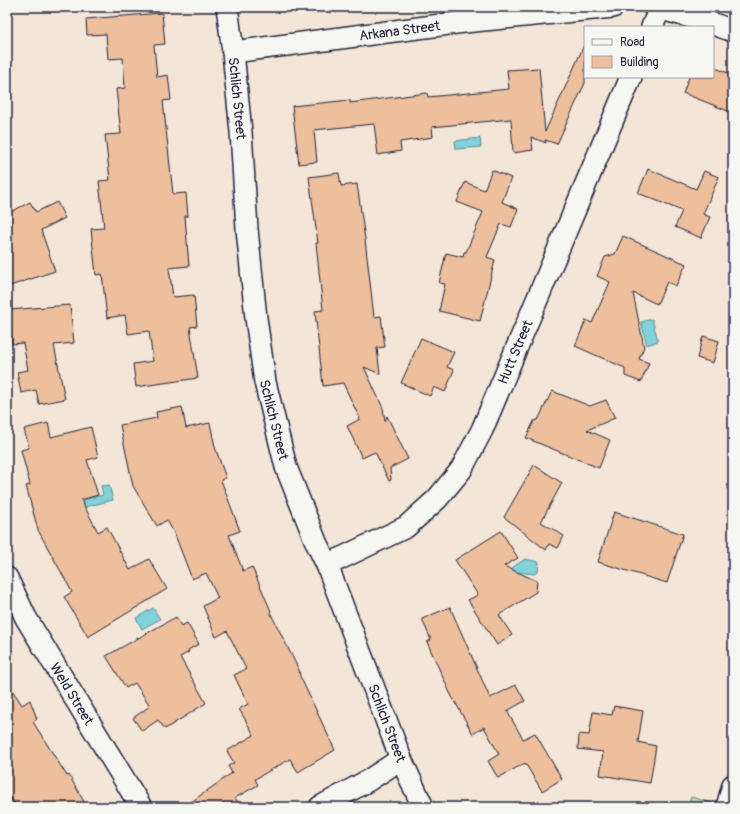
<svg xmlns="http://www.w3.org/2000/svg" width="740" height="814" viewBox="0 0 740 814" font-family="Pangolin,sans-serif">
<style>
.green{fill:#b6e4a2;stroke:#6c836e}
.water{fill:#81d2da;stroke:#5b8c9a}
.building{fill:#edbf9c;stroke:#22223b}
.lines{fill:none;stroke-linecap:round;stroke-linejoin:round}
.minor-casing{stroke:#22223b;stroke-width:24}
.minor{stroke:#f6f6f2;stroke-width:21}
.labels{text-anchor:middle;stroke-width:3;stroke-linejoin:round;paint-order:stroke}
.street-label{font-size:14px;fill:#22223b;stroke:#f6f6f2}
</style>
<rect width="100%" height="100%" fill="#f3e6d8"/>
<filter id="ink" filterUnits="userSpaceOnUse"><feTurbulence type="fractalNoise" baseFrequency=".025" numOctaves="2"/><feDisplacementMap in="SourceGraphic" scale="8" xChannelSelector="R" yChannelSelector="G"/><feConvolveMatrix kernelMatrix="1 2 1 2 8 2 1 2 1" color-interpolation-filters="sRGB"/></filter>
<g filter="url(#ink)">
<path class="green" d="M 691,797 L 712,803 L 714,807 L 688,807 Z"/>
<path class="water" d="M 480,138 L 481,147 L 456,149 L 455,141 Z
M 652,319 L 658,341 L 647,345 L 641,322 Z
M 109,485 L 113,500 L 85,507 L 83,500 L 103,495 L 101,486 Z
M 525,559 L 539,562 L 538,572 L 534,574 L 519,572 L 515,575 L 512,570 L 513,567 Z
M 153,608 L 160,619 L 142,629 L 136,618 Z"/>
<path class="building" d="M 162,13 L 165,44 L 154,45 L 157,77 L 168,75 L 171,100 L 163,101 L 173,194 L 186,193 L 188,216 L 185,216 L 189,266 L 169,268 L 173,297 L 194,295 L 197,326 L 190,327 L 198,378 L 136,387 L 133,364 L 153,361 L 149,331 L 128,334 L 125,315 L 107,318 L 102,274 L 96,275 L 91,229 L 104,228 L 99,181 L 110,180 L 105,135 L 121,134 L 116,89 L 125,88 L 123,58 L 108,59 L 106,34 L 87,35 L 86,19 Z
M 585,43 L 585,83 L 557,144 L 545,140 L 546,143 L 531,137 L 533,150 L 513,153 L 511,119 L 432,127 L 433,137 L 400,142 L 401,151 L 378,155 L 374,124 L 314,130 L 317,162 L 299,164 L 292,106 L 350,100 L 350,103 L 427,93 L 428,97 L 509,89 L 507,70 L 539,68 L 545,132 Z
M 713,67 L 733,75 L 733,113 L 683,93 L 689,77 L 713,77 Z
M 648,169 L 696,189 L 704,171 L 719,177 L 703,214 L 710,217 L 701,238 L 675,227 L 682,211 L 638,193 Z
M 492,170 L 511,178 L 502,202 L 518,209 L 511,227 L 501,224 L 487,257 L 495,260 L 480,321 L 439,311 L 445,284 L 439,283 L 446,253 L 463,257 L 464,252 L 466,252 L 483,212 L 457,202 L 465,182 L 484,190 Z
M 339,173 L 341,186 L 357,184 L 365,239 L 374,317 L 381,316 L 385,347 L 377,348 L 380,374 L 364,367 L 383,408 L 385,421 L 387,416 L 408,459 L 390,468 L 391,480 L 389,481 L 375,452 L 362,458 L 347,426 L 360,419 L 343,383 L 323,386 L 315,311 L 323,310 L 316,243 L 318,243 L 309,177 Z
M 30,202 L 36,212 L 57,202 L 65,218 L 41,230 L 55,271 L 7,287 L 7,214 Z
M 623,236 L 686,264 L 676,286 L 667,282 L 657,304 L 633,293 L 644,347 L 639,359 L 649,363 L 641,382 L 625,376 L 625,368 L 575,346 L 586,320 L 592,323 L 610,282 L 597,276 L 605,257 L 615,254 Z
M 70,305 L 74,343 L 54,345 L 65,399 L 39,404 L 36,390 L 21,393 L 17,372 L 28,370 L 23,343 L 12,344 L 9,310 Z
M 703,336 L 719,341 L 713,363 L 697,358 Z
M 421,338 L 454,352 L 447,367 L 454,370 L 445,392 L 434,387 L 430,396 L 401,383 Z
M 552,391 L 590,406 L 606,400 L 615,418 L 587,430 L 610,440 L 599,468 L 526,438 L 534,421 L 538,420 Z
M 182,407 L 186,428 L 210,423 L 215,447 L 226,478 L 221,480 L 240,531 L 229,535 L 243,571 L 252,567 L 271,611 L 270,612 L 299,670 L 300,676 L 335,750 L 298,772 L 290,759 L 255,779 L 258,785 L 235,798 L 242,807 L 184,807 L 232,773 L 228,766 L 234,763 L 227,751 L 254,735 L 239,709 L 248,704 L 234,675 L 246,669 L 227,631 L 216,637 L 203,606 L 218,598 L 206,573 L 192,579 L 175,535 L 167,520 L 157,526 L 133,486 L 120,425 L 157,418 L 156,412 Z
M 48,423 L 51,437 L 91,427 L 98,457 L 87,460 L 98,495 L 81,500 L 98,532 L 107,527 L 130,570 L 149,559 L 167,589 L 88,637 L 64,597 L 72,592 L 38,530 L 26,486 L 30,485 L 21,450 L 29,448 L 24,429 Z
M 534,465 L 562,483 L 541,522 L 564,536 L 558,548 L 549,544 L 546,550 L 504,517 Z
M 614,512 L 683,534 L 667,583 L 598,562 Z
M 501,531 L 518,558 L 504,566 L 537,581 L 536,592 L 499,615 L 512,635 L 497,645 L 468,600 L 478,595 L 455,560 Z
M 450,607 L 490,698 L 516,685 L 525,701 L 507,711 L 523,739 L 535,733 L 562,779 L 542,791 L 525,763 L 498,778 L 488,761 L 499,754 L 484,727 L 473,734 L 450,693 L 427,642 L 431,640 L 422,619 Z
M 176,617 L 181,626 L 187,623 L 199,644 L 188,650 L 189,652 L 180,657 L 206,703 L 165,729 L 158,720 L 142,731 L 133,718 L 150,706 L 135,683 L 126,688 L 106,656 Z
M 7,682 L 22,705 L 30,700 L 37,719 L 33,722 L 67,776 L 69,775 L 87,807 L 16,807 L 12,799 L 7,802 Z
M 614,706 L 643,711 L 638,742 L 656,746 L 650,783 L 600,775 L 603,752 L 578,749 L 579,734 L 589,735 L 593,712 L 612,715 Z"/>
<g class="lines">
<g class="minor-casing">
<g id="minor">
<path id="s1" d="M 227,7 L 233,52 L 241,132 L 247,229 L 256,318 L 265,382 L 286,467 L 316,542 L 327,565 L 401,759 L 423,807"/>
<path d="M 654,7 L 708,22 L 733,31"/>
<path d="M 652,27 L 660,8"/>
<path id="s2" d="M 233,52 L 464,22 L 613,7"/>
<path id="s3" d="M 327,565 L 406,527 L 437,499 L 461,470 L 482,430 L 631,77"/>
<path id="s4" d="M 7,578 L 26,618 L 141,807"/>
<path d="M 320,807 L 369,780 L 401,759"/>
<path d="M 727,807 L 733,785"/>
</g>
</g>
<use href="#minor" class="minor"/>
</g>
</g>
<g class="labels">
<g class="street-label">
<text dy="5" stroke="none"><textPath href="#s2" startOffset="168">Arkana Street</textPath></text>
<text dy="5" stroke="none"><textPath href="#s1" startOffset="92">Schlich Street</textPath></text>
<text dy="5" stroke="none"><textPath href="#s3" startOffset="297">Hutt Street</textPath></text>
<text dy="5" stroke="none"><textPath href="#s1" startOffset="416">Schlich Street</textPath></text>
<text dy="5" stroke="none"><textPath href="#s4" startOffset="133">Weld Street</textPath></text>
<text dy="5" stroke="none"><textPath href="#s1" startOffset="740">Schlich Street</textPath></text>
</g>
</g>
<rect width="740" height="814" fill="none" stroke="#f6f6f2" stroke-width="24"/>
<rect x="12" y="12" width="716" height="790" fill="none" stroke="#22223b" stroke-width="1.5" filter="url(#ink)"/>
<rect x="584" y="26" width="130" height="52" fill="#f6f6f2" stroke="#a1a1a9"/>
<rect x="592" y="39" width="20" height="6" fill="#f6f6f2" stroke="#a1a1a9"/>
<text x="620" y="46" font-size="12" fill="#22223b">Road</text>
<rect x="592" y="56" width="20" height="12" fill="#edbf9c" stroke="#a1a1a9"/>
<text x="620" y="66" font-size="12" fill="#22223b">Building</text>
</svg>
